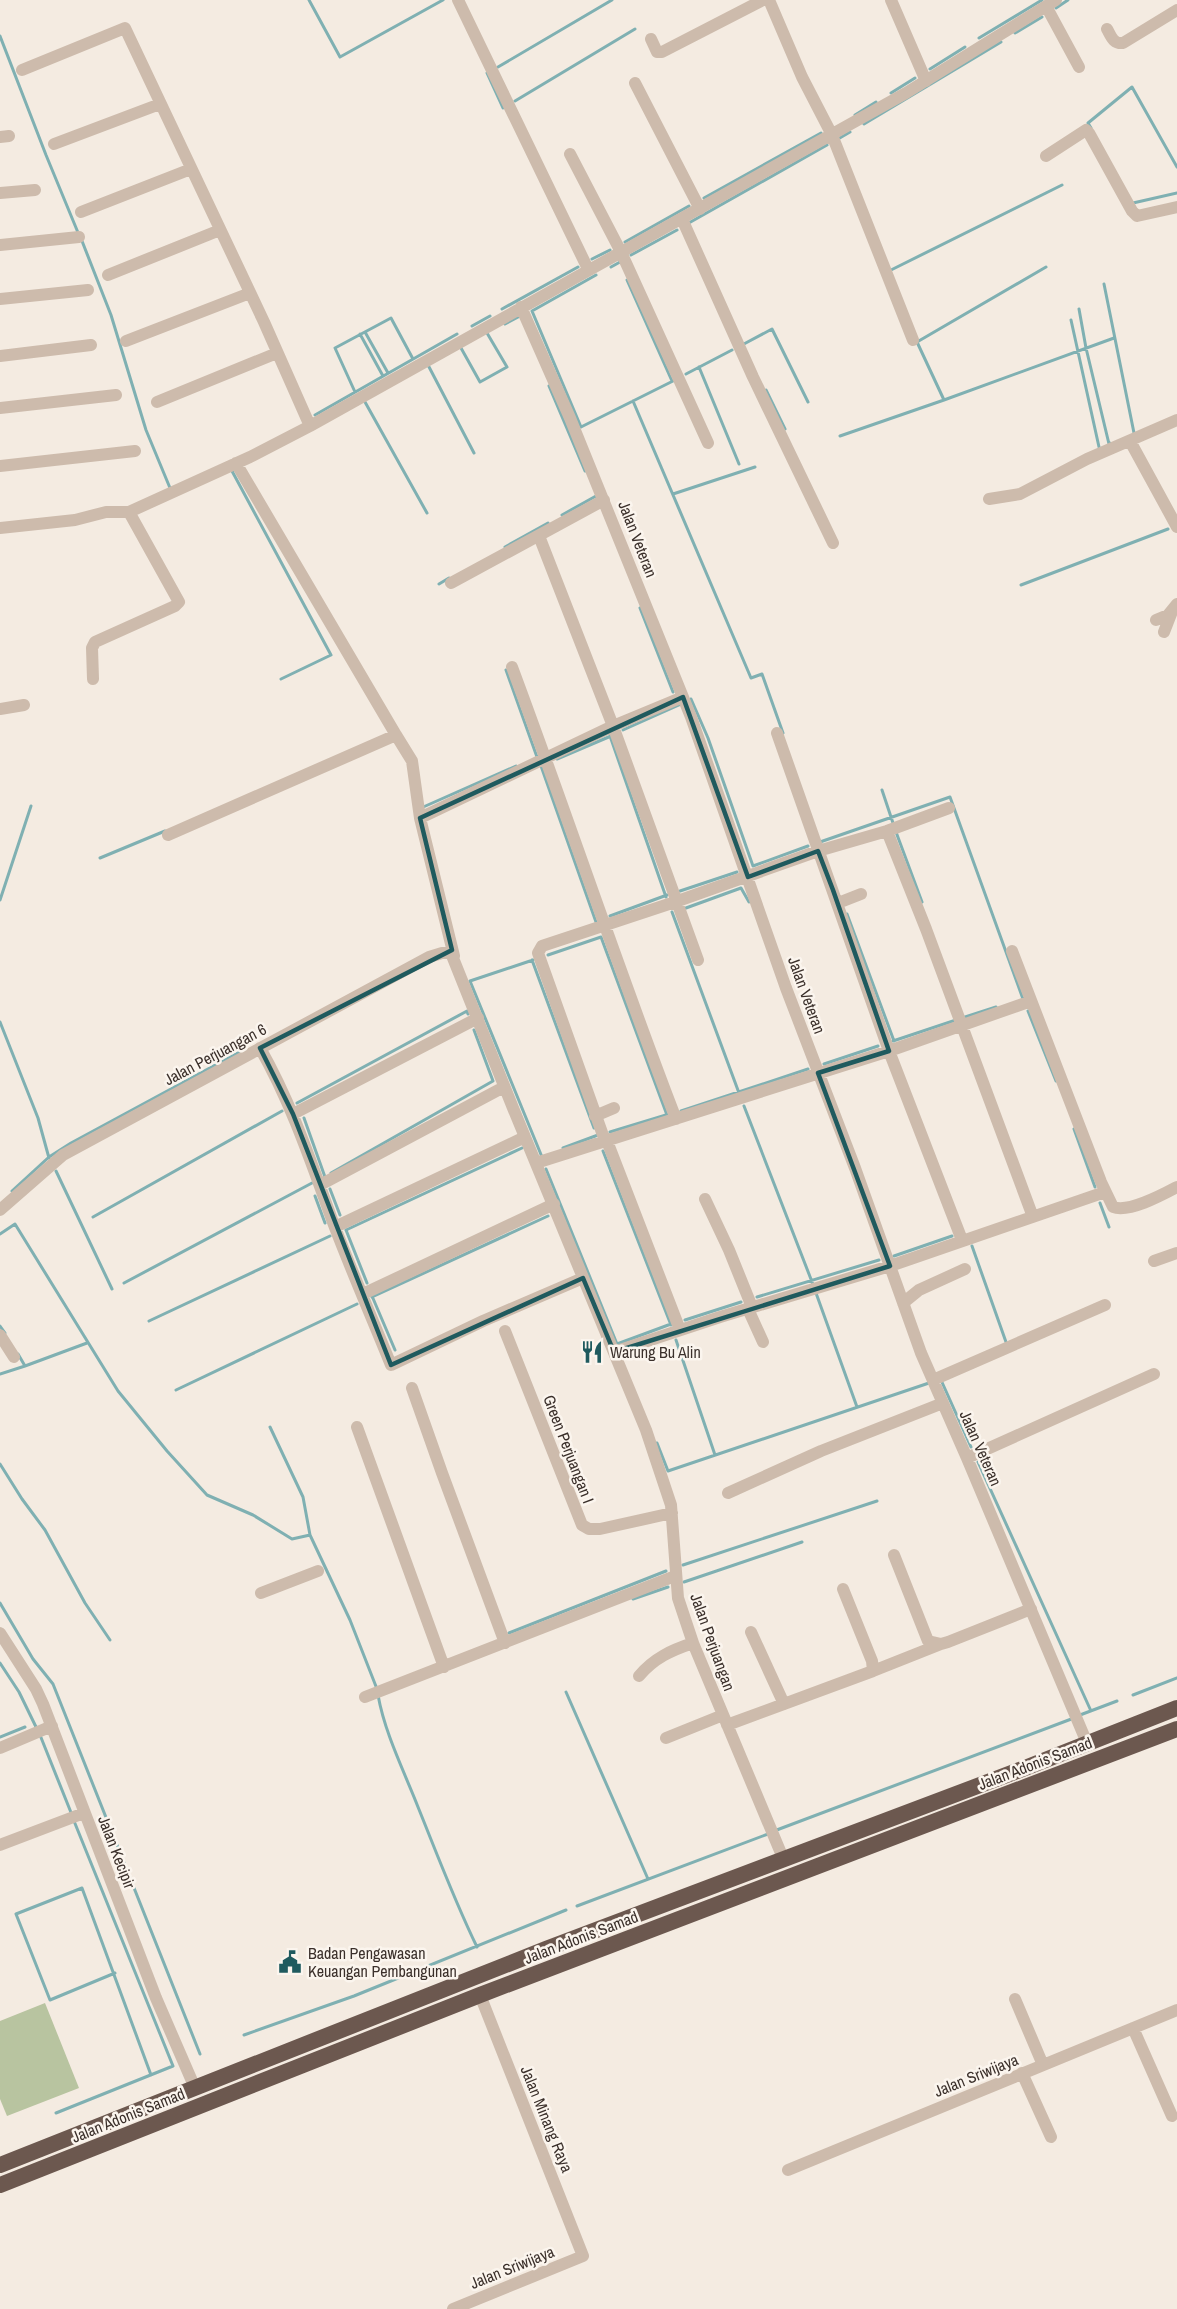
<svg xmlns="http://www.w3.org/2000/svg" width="1177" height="2309" viewBox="0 0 1177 2309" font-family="'Archivo Narrow',sans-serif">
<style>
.green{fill:#b8c4a0}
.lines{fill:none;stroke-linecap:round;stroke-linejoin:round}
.stream{stroke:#7fb0b2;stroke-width:3}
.minor{stroke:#cdbbac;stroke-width:12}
.trunk{stroke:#6c584f;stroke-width:16}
.marked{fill:none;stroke:#1f5a5e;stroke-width:4.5;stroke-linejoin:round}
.labels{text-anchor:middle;stroke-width:5;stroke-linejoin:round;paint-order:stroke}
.street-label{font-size:16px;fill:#3b302b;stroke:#fbf5ee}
.poi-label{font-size:16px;fill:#3b302b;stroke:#fbf5ee;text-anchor:start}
</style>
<rect width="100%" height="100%" fill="#f4ebe1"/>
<path class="green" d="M 45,2003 L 79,2088 L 7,2116 L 0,2099 L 0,2021 Z"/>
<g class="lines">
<path class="stream" d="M 309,0 L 340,57 L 443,0
M 1056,8 L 1068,0
M 1015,33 L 1042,17
M 0,36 L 46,155 L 79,235
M 979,38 L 1042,0
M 498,67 L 612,0
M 930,69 L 965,47
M 487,73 L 503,108
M 891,93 L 915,78
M 515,101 L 635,29
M 855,115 L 876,102
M 864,124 L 1001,42
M 1091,128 L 1088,123 L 1132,87 L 1177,167
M 838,139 L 850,132
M 704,198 L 821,133
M 1133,203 L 1177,193
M 687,224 L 827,145
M 82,241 L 111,315 L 146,430 L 170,488
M 625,242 L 689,206
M 631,255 L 677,230
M 592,259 L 610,250
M 611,267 L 620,262
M 1046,267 L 917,342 L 944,400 L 1114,338
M 891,270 L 1062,185
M 596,275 L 532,311 L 581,427 L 673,381
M 627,280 L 672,381
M 1104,284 L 1134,433
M 502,309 L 578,267
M 1079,309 L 1086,348 L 1109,444 L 1110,443
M 1071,320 L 1099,447
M 505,324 L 520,316
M 472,326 L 490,316
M 365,332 L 388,373
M 360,334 L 383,376
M 742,345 L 772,329 L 808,402
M 461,348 L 480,382 L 507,367 L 487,333
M 428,365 L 474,453
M 699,367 L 739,464
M 686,374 L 732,350
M 549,386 L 585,471
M 766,390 L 785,429
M 355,392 L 335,348 L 391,318 L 413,359
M 633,401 L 751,678 L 762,674 L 783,733
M 365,402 L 427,513
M 315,415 L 457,334
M 840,436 L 944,400
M 234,470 L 232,471 L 331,655 L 281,679
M 673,494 L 755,467
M 562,515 L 596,496
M 505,547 L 548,523
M 439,584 L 449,578
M 1021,585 L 1168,529
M 640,608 L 673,692
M 506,670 L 537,757
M 691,699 L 708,738 L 753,866
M 623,730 L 679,705
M 610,736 L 666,897
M 557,759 L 611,736
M 541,766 L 596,922
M 882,790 L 894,826
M 421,808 L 516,766
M 896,832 L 922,902
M 820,842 L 950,797 L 1023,999
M 100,858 L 165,831
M 753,866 L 808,846
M 680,891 L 737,872
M 0,900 L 31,806
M 686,908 L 741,888 L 749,902
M 672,912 L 739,1093
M 847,914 L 894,1041
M 610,916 L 667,895
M 601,937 L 667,1115
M 548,955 L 601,937
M 532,960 L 594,1128
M 533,960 L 470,981 L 542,1157
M 1028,1011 L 1056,1081
M 962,1018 L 996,1007
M 0,1022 L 38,1118 L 49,1158
M 893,1041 L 956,1020
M 824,1064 L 878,1046
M 297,1103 L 467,1011 L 468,1014
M 744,1106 L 814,1287
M 681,1111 L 808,1069
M 304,1118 L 325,1177
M 1074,1129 L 1095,1187
M 610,1132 L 666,1115
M 563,1148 L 598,1135
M 603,1151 L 671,1325
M 546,1169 L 617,1344
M 56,1171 L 112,1289
M 331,1173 L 493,1081 L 474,1030
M 330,1189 L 340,1215
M 12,1191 L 49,1157 L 71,1143 L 243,1050
M 315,1196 L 325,1223
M 1100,1203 L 1109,1227
M 93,1217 L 282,1111
M 346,1230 L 522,1148
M 346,1230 L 367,1283
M 0,1234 L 15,1224 L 118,1391 L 167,1451 L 207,1495 L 253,1515 L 292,1539 L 310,1535 L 350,1620 L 377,1689
M 972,1246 L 1006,1342
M 894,1256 L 952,1236
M 124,1283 L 312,1183
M 816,1293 L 857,1407
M 372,1296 L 395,1350
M 372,1297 L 548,1216
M 757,1297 L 879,1260
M 685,1320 L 741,1302
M 149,1321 L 330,1236
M 0,1326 L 5,1333
M 676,1340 L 715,1455
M 617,1344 L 671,1324
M 25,1366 L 87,1343
M 0,1374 L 25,1366 L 18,1354
M 941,1380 L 971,1447
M 176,1390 L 357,1304
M 270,1427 L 303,1497 L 310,1535
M 657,1443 L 668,1471 L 929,1383
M 978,1462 L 1091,1711
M 0,1464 L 22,1499 L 45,1530 L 85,1603 L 110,1640
M 683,1565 L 877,1501
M 684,1582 L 802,1542
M 633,1599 L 668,1587
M 0,1603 L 33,1659 L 53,1684 L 200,2054
M 509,1633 L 666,1571
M 0,1663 L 19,1692 L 37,1729
M 566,1692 L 648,1879
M 378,1695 C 385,1734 404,1771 418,1807 C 437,1854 455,1902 477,1947
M 1133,1695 L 1177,1678
M 1080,1715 L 1117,1701
M 40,1735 L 72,1815
M 0,1737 L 25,1727
M 774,1831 L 1074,1718
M 577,1906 L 768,1834
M 115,1973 L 50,2000 L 16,1914 L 82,1888 L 151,2075
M 244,2035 L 354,1996 L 566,1910
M 56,2113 L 173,2066 L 74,1821"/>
<path class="minor" d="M 458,0 L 588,269
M 769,0 L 802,77 L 832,135 L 913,340
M 891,0 L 926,81
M 1046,6 L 1079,67
M 1107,29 C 1111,36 1113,44 1123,43 L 1177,10
M 651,39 L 657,52 L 662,52 L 763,0
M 635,83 L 700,209
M 0,137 L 9,136
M 54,144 L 160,104
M 570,154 L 621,252 L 708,443
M 1046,156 L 1086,130 L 1089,133 L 1132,211 L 1137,216 L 1177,207
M 0,193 L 35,190
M 81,212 L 191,169
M 682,219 L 753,377 L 833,543
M 0,245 L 79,237
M 108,275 L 220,230
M 0,299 L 88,290
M 521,307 L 570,418 L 691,717 L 786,988 L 855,1168 L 921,1353 L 967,1458 L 1087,1743
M 126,341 L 250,293
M 0,356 L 91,345
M 157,402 L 277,353
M 0,408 L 116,395
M 310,426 L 906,93 L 1056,0
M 1130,441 L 1177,527
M 236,463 L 396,735
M 0,466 L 135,451
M 989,499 L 1020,494 L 1087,459 L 1177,420
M 0,528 L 75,520 L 106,512 L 129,512 L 250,457 L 310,426 L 264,322 L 125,28 L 22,70
M 539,536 L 613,726 L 698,960
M 451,583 L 604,500
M 1156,620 L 1168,615 L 1177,604
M 1164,632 L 1173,609
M 512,667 C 568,817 618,969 676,1119
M 93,679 L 92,648 L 95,642 L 175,606 L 179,602 L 129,512
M 0,709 L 24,705
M 777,733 L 889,1051 L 962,1240
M 420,818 L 613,726 L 683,697
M 887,831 L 926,929 L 1033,1217
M 168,835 L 396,735 L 412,761 L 420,818 L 454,956
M 838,903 L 861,894
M 1012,951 L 1101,1182 L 1113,1207 C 1129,1213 1162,1195 1177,1187
M 260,1048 C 292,1104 312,1165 334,1225 C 352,1272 372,1318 391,1365 L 483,1321 L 583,1278
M 293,1114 L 478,1018
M 595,1116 L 614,1108
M 605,1141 L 538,953 L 542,946 L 675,902 L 818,851 L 887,831 L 949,808
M 607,1141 L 680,1330
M 536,1163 L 889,1051 L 1031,1001
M 320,1185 L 504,1087
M 705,1199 L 729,1250 L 752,1307
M 0,1210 L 63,1155 L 429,957 L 442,953 L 451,953 L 513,1108 L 646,1430 L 671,1505 L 678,1598 L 693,1643 L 783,1858
M 335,1227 L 525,1137
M 1154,1261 L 1177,1253
M 363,1294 L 554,1204
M 903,1303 L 919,1290 L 965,1269
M 748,1309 L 763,1342
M 505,1331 L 582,1525 L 589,1529 L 600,1529 L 672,1513
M 0,1335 L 14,1357
M 614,1352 L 720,1317 L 890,1266 L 1105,1192
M 933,1380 L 1105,1305
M 412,1388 L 442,1473 L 505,1643
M 357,1427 L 444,1667
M 967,1458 L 1154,1374
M 728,1493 L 821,1451 L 943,1403
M 894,1555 L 928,1641 L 941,1644 L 948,1642 L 1031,1609
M 261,1593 L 318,1571
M 751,1632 L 784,1704
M 0,1633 L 36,1689 L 43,1704 L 156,1998 L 195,2088
M 873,1671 L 941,1644
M 639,1676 C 654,1658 672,1650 693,1643
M 365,1697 L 675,1576
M 727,1725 L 873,1671 L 872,1661 L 843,1589
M 666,1738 L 723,1715
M 0,1748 L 52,1726
M 0,1845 L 84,1813
M 1015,1999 L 1043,2065
M 1133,2028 L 1172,2116
M 1022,2073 L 1051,2137
M 788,2170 L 1177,2010
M 453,2309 L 583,2256 L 480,1995"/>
<path class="trunk" d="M 0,2165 L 546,1949 L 1025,1768 L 1177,1708
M 0,2185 L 480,1995 L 1177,1729"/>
</g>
<path class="marked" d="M 683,697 L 748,877 L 818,851 L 833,890 L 889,1051 L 818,1073 L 890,1266 L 614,1352 L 583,1278 L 391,1365 L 293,1114 L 260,1048 L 452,950 L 420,818 Z"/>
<defs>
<g id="restaurant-bare" transform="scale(1.8)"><path d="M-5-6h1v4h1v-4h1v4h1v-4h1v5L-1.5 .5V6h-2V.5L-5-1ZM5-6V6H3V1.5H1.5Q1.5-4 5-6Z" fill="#1f5a5e" stroke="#fbf5ee" stroke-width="2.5" paint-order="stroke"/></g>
<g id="civic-bare" transform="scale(1.8)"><path d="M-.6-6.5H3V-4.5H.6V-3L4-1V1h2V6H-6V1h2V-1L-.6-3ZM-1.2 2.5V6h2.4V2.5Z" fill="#1f5a5e" stroke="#fbf5ee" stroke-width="2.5" paint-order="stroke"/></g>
</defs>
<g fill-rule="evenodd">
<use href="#restaurant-bare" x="592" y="1352"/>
<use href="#civic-bare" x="290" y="1962"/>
</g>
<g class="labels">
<g class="street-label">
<text transform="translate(638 539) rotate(69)" y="6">Jalan Veteran</text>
<text transform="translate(807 995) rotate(70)" y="6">Jalan Veteran</text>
<text transform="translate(215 1054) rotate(-28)" y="6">Jalan Perjuangan 6</text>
<text transform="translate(981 1448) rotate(66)" y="6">Jalan Veteran</text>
<text transform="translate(569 1449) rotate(69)" y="6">Green Perjuangan I</text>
<text transform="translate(713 1642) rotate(70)" y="6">Jalan Perjuangan</text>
<text transform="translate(1035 1763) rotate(-21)" y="6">Jalan Adonis Samad</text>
<text transform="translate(117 1852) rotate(69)" y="6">Jalan Kecipir</text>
<text transform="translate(581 1937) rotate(-21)" y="6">Jalan Adonis Samad</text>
<text transform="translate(976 2075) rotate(-22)" y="6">Jalan Sriwijaya</text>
<text transform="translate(128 2115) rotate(-22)" y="6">Jalan Adonis Samad</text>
<text transform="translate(547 2119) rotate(68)" y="6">Jalan Minang Raya</text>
<text transform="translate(512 2267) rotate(-22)" y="6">Jalan Sriwijaya</text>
</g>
<g class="poi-label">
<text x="610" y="1358">Warung Bu Alin</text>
<text x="308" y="1959">Badan Pengawasan<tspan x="308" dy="18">Keuangan Pembangunan</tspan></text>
</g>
</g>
</svg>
